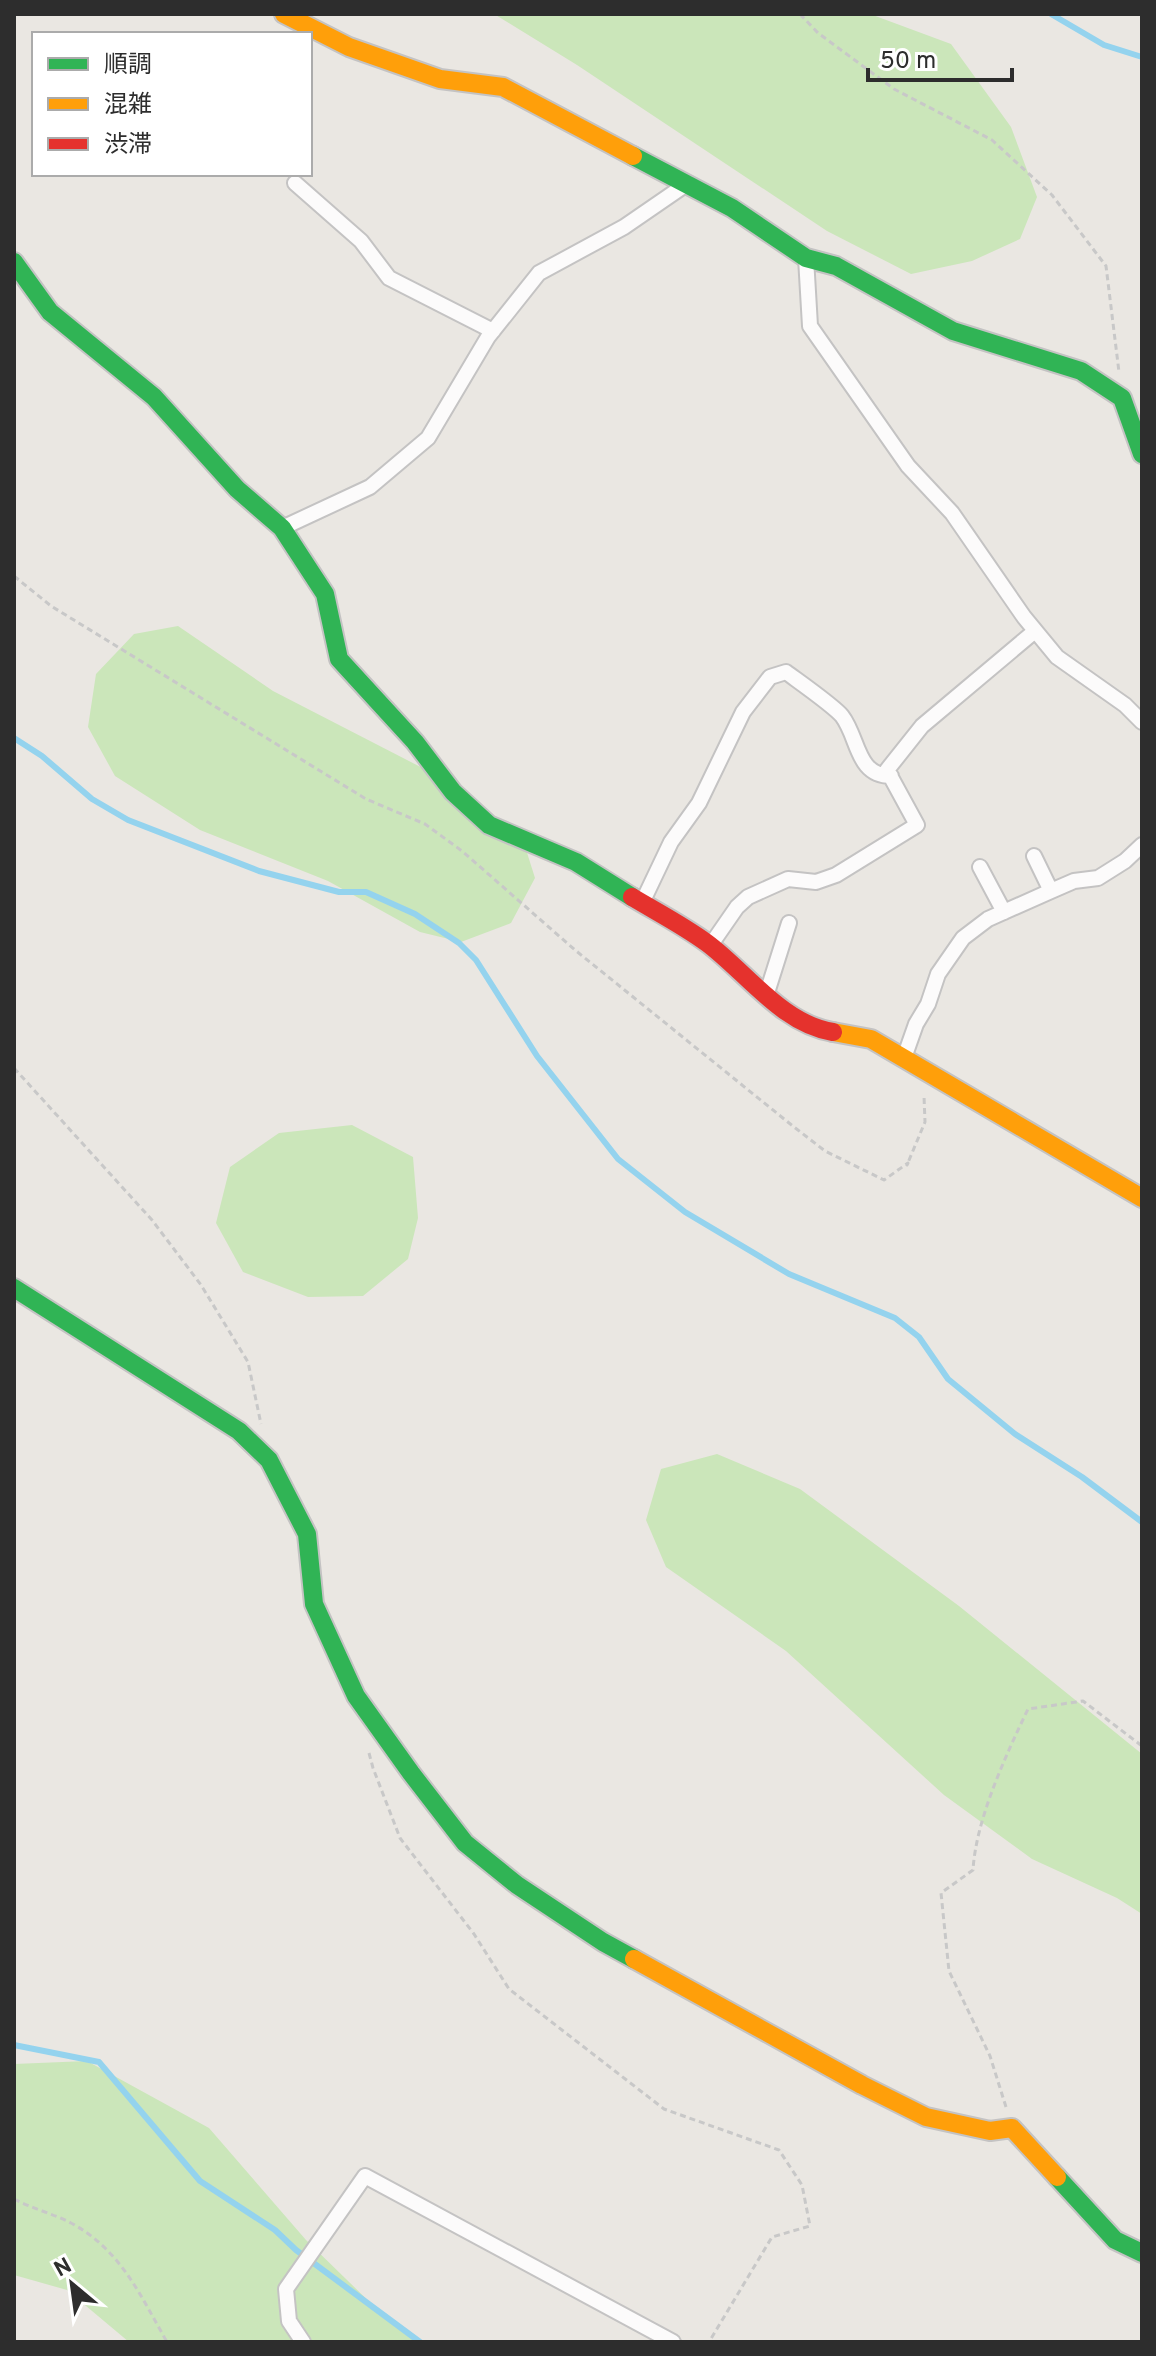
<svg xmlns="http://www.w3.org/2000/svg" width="1156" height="2356" viewBox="0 0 1156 2356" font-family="Overpass,'Noto Sans JP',sans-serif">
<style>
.green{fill:#cbe6ba}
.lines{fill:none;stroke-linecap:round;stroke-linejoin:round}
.stream{stroke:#94d3ee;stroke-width:6}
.street-casing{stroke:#c4c3c3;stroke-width:18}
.fast-casing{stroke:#c4c3c3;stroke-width:22}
.slow-casing{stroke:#c4c3c3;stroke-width:22}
.jam-casing{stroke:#c4c3c3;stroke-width:22}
.path{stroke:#c8c8c8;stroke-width:3;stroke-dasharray:6 4;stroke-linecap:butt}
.street{stroke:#fcfbfb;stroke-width:14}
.fast{stroke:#30b455;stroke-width:18}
.slow{stroke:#ff9f0a;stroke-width:18}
.jam{stroke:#e5322d;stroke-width:18}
</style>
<rect width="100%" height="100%" fill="#eae7e2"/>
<path class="green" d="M 494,14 L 870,14 L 951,44 L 1011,127 L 1037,197 L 1020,239 L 972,261 L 911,274 L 827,231 L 577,65 Z
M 178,626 L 273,691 L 440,777 L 523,840 L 535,878 L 511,923 L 461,942 L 420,932 L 328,881 L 200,830 L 115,776 L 88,727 L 96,674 L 134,634 Z
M 352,1125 L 413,1157 L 418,1218 L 408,1259 L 363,1296 L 308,1297 L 243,1272 L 216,1223 L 230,1167 L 279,1133 Z
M 717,1454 L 800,1489 L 959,1606 L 1142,1754 L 1142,1914 L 1117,1898 L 1032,1859 L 944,1795 L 786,1651 L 666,1567 L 646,1520 L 661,1469 Z
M 87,2061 L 209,2128 L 306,2240 L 387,2319 L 420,2342 L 129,2342 L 67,2290 L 14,2275 L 14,2064 Z"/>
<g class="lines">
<path class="stream" d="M 1051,14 L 1104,45 L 1142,57
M 14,738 L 42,756 L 92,799 L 128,820 L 259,871 L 339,892 L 366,892 L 415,914 L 459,943 L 476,960 L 537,1056 L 618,1159 L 685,1212 L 789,1274 L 895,1318 L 919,1337 L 948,1379 L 1015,1434 L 1082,1477 L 1142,1522
M 14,2045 L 99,2062 L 200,2181 L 275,2230 L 296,2250 L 420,2342"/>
<g class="street-casing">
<path id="street" d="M 295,183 L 361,241 L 389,278 L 493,331
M 806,258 L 810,326 L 908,466 L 952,513 L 1024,617 L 1057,657 L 1125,705 L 1142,722
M 282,528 L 370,487 L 428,438 L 488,337 L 539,273 L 624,227 L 688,183
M 1034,856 L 1051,891
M 980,867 L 1004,912
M 642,903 L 671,842 L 699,803 L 743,712 L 770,677 L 786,672 C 798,681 834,706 842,716 C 859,738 856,776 891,776
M 710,946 L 737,907 L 748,897 L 788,879 L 816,882 L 836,875 L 917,825 L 887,770 L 922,726 L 1035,631
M 766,996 L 789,923
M 904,1058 L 916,1024 L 928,1004 L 938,974 L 963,938 L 988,919 L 1051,891 L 1074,881 L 1098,878 L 1125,861 L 1142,845
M 303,2342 L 289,2321 L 286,2289 L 365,2176 L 673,2342"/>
</g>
<g class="fast-casing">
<path id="fast" d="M 633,156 L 732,208 L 806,258 L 836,266 L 953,331 L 1081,371 L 1122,398 L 1142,454
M 14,262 L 50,312 L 154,397 L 237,489 L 282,528 L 325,594 L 339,659 L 415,742 L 453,792 L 489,825 L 576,862 L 632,897
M 14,1288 L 239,1431 L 269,1460 L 307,1534 L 314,1604 L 356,1696 L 411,1773 L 465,1843 L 517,1885 L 603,1942 L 634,1959
M 1057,2177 L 1115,2240 L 1142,2253"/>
</g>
<g class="slow-casing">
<path id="slow" d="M 284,14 L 349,47 L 440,79 L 503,87 L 633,156
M 833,1032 L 871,1039 L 1142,1198
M 634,1959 L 862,2085 L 926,2117 L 990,2131 L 1012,2128 L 1057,2177"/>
</g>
<g class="jam-casing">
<path id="jam" d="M 632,897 C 657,912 684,926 707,943 C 746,972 782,1024 833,1032"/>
</g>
<path class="path" d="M 800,14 L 818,33 L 894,89 L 992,140 L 1052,195 L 1106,266 L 1119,372
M 14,576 L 51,606 L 366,799 L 425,824 L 462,851 L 575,950 L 794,1127 L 825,1151 L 884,1180 L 908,1163 L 907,1165 L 925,1122 L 924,1096
M 14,1068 L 152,1220 L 201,1285 L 248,1362 L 261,1424
M 369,1753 L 373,1768 L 400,1838 L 474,1934 L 509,1989 L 664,2109 L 779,2150 L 802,2185 L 810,2226 L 772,2237 L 709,2342
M 1006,2107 L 990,2056 L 949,1971 L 941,1893 L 973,1870 C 976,1819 1006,1755 1028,1709 L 1083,1701 L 1142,1746
M 14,2199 C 33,2209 54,2214 71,2223 C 121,2250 140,2295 167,2342"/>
<use href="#street" class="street"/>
<use href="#fast" class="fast"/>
<use href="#slow" class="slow"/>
<use href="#jam" class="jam"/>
</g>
<rect width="1156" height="2356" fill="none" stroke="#2d2d2d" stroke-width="32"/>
<rect x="32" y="32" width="280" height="144" fill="#ffffff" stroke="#ababab" stroke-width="2"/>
<rect x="48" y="58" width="40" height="12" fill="#30b455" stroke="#ababab" stroke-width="2"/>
<text x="104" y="72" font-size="24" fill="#2d2d2d">順調</text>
<rect x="48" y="98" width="40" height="12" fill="#ff9f0a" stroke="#ababab" stroke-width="2"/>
<text x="104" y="112" font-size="24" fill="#2d2d2d">混雑</text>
<rect x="48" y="138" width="40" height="12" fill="#e5322d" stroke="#ababab" stroke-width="2"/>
<text x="104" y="152" font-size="24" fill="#2d2d2d">渋滞</text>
<g transform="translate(72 2284) rotate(331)" stroke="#ffffff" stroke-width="6" paint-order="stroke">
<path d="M0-6L14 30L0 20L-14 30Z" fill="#2d2d2d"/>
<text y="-12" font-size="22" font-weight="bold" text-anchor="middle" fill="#2d2d2d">N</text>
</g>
<path d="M868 68v12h144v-12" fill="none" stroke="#2d2d2d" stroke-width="4"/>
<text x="880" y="68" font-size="24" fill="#2d2d2d" stroke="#ffffff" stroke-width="6" paint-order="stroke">50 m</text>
</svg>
